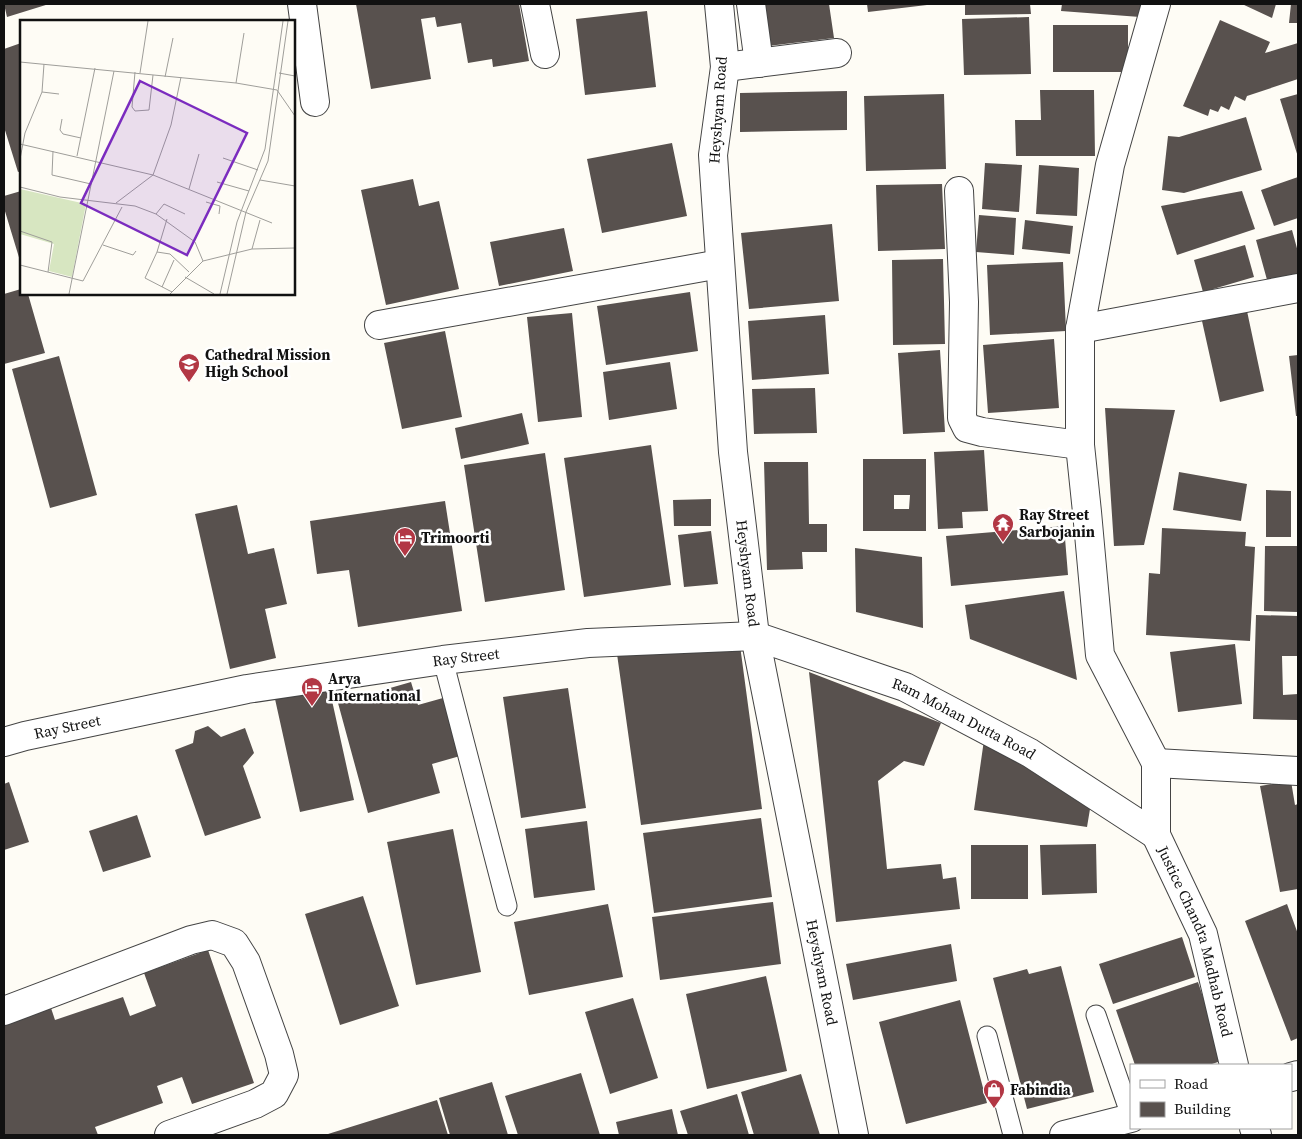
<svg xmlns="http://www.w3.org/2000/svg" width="1302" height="1139" viewBox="0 0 1302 1139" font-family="'Source Serif 4',serif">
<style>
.building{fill:#58514e;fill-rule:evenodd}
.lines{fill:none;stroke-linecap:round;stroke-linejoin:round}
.service-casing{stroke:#444;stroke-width:21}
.minor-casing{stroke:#444;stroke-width:30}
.service{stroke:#fff;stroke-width:19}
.minor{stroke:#fff;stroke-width:28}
.labels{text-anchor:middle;stroke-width:5;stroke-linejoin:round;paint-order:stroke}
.street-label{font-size:15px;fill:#111;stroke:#fff}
.poi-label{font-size:15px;font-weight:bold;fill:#111;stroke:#fff;text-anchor:start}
.inset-road{fill:none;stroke:#9f9e9a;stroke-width:1}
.view{fill:#7b2cbf;fill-opacity:0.15;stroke:#7b2cbf;stroke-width:2.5}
.inset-edge{fill:none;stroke:#111;stroke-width:2.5}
</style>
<rect width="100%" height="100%" fill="#fefcf5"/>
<path class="building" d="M 4,4 L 49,4 L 7,17 Z
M 356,4 L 519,4 L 529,61 L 493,67 L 492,59 L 468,63 L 461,23 L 437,27 L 435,17 L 421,19 L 431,79 L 371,89 Z
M 762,4 L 829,4 L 834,38 L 768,46 Z
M 867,4 L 927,4 L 927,5 L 868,12 Z
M 965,4 L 1030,4 L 1031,14 L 965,15 Z
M 1062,4 L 1141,4 L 1140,17 L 1061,11 Z
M 1242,4 L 1276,4 L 1272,18 Z
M 1291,4 L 1298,4 L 1298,23 L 1289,23 Z
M 647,11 L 656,87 L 585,95 L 576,19 Z
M 1029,17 L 1031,74 L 964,75 L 962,19 Z
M 1220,20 L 1270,42 L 1265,53 L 1298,43 L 1298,79 L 1247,96 L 1245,101 L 1235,96 L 1229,110 L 1221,106 L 1218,112 L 1210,109 L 1208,116 L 1183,106 Z
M 1053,25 L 1128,25 L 1128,72 L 1053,72 Z
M 21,43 L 21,171 L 18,172 L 4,127 L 4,49 Z
M 1040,90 L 1094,90 L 1095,156 L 1016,156 L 1015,120 L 1041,120 Z
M 847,91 L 847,130 L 740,132 L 740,93 Z
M 944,94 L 946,169 L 866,171 L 864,96 Z
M 1298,94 L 1298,157 L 1280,99 Z
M 1246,117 L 1262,170 L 1184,193 L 1162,190 L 1168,136 L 1179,137 Z
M 672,143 L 687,216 L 602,233 L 587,159 Z
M 985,163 L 1022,165 L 1019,212 L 982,209 Z
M 1039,165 L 1079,168 L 1077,216 L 1036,214 Z
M 1298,177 L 1298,218 L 1274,226 L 1261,190 Z
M 413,179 L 419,206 L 439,201 L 459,289 L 386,305 L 361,190 Z
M 942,184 L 945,249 L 878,251 L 876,185 Z
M 21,191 L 21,264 L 4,208 L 4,196 Z
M 1242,191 L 1255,229 L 1177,255 L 1161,206 Z
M 979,215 L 1016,218 L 1014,255 L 976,252 Z
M 1025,220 L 1073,226 L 1070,254 L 1022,249 Z
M 832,224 L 839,301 L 749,309 L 741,233 Z
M 564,228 L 573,271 L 499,286 L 490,242 Z
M 1292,230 L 1298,252 L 1298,279 L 1269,287 L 1256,240 Z
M 1245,245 L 1254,277 L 1203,292 L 1194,260 Z
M 943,259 L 945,344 L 893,345 L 892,260 Z
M 1063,262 L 1066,331 L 990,335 L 987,265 Z
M 21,289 L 21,294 L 28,294 L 45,353 L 4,364 L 4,294 Z
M 690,292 L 698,351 L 606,365 L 597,306 Z
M 1247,311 L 1264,391 L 1220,402 L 1202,321 Z
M 572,313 L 582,417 L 538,422 L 527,317 Z
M 825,315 L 829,374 L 752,380 L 748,321 Z
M 445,331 L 462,417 L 402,429 L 384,343 Z
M 1054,339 L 1059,408 L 988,413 L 983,345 Z
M 940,350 L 945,432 L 903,434 L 898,353 Z
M 1298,355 L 1298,416 L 1296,416 L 1289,356 Z
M 59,356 L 97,495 L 50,508 L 12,369 Z
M 670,362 L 677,409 L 609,420 L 603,372 Z
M 815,388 L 817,433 L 754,434 L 752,389 Z
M 1105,408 L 1175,410 L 1144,545 L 1114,546 Z
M 522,413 L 529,444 L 461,459 L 455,428 Z
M 651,445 L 671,585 L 584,597 L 564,458 Z
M 984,450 L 988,511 L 962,512 L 963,528 L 938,529 L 934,452 Z
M 545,453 L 565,590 L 485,602 L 464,465 Z
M 863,459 L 926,459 L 926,531 L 863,531 ZM 894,495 L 910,495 L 909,509 L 894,509 Z
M 764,462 L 808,462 L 809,524 L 827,524 L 827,552 L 802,552 L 803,569 L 767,570 Z
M 1179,472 L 1247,484 L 1241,521 L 1173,510 Z
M 1266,490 L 1291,491 L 1291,537 L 1266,537 Z
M 711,499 L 711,526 L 674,526 L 673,500 Z
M 445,501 L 462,611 L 358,627 L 349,570 L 317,574 L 310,521 Z
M 237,505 L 248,554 L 274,548 L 287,604 L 265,609 L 276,658 L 230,669 L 195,514 Z
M 1064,526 L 1068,575 L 951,586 L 946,536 Z
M 1162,528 L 1246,532 L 1245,546 L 1255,547 L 1250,641 L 1146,635 L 1149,573 L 1160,574 Z
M 711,531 L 718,584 L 684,587 L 678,535 Z
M 1265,546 L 1298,546 L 1298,612 L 1264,611 Z
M 855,548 L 922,557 L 923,628 L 856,612 Z
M 1064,591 L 1077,680 L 970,639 L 965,605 Z
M 1256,615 L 1298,616 L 1298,656 L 1282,656 L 1283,695 L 1298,694 L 1298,720 L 1253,719 Z
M 739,638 L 762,809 L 641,825 L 617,654 Z
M 1235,644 L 1242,704 L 1178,712 L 1170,652 Z
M 809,672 L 941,723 L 924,766 L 904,761 L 878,781 L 887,869 L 941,864 L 943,879 L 956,877 L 960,909 L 836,922 Z
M 411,682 L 418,705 L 443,698 L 460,756 L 432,764 L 440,793 L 368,813 L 338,703 Z
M 329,687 L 354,800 L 300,812 L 275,699 Z
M 568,688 L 586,808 L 521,818 L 503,697 Z
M 208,726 L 221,737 L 245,728 L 254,753 L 243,766 L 261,818 L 205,836 L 175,750 L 193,743 L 195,731 Z
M 984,740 L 1090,809 L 1087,827 L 974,810 Z
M 1291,781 L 1295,805 L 1298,804 L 1298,889 L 1280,892 L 1260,786 Z
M 9,782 L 29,842 L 4,850 L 4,784 Z
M 137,815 L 151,857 L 103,872 L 89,831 Z
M 761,818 L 772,897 L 654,913 L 643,833 Z
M 587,821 L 595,890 L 534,898 L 525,829 Z
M 453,829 L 481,972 L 416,985 L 387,842 Z
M 1096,844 L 1097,893 L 1042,895 L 1040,845 Z
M 971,845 L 1028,845 L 1028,899 L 971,899 Z
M 363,896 L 399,1006 L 340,1025 L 305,914 Z
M 773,902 L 781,964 L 660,980 L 652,917 Z
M 608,904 L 623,977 L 529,995 L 514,922 Z
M 1287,904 L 1298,934 L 1298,1038 L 1291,1041 L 1245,921 Z
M 1182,937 L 1195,977 L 1113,1004 L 1099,964 Z
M 951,944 L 957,981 L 853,1000 L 846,964 Z
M 208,950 L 254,1083 L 192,1104 L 182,1077 L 157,1086 L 163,1103 L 95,1127 L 98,1135 L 4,1135 L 4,1021 L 50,1005 L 55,1020 L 123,997 L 130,1016 L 156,1006 L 144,973 Z
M 1061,966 L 1094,1092 L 1027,1109 L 993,978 L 1027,969 L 1029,974 Z
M 766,976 L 787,1071 L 707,1089 L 686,994 Z
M 1198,982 L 1224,1060 L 1209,1065 L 1135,1065 L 1116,1010 Z
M 633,998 L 658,1078 L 610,1094 L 585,1012 Z
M 960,1000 L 987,1103 L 906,1124 L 879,1022 Z
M 581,1073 L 600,1135 L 518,1135 L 505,1096 Z
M 801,1074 L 820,1135 L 754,1135 L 741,1092 Z
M 492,1082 L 508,1135 L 450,1135 L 439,1098 Z
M 737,1094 L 749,1135 L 688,1135 L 680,1111 Z
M 437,1100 L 448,1135 L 329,1135 L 328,1134 Z
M 672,1109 L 678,1135 L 619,1135 L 616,1122 Z"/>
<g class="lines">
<g class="service-casing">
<path id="service" d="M 443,660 L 507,906
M 1096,1015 L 1131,1116
M 987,1036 L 1013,1135"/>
</g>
<g class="minor-casing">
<g id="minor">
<path d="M 302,4 L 315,102"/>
<path d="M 535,4 L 545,54"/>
<path id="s1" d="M 719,4 L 725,67 L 713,155 L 733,452 L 755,636 L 854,1135"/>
<path d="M 751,4 L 759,63"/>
<path id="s2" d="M 1156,4 L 1110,165 L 1080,329 L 1080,445 L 1087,512 L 1100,655 L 1156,763 L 1156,835 L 1203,934 L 1234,1065"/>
<path d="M 725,67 L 837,53"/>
<path d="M 959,191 L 964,302 L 962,418 L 967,428 L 982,432 L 1080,445"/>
<path d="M 379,325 L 720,264"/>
<path d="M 1080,329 L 1298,288"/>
<path id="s3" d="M 4,742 L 25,736 L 247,689 L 443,660 L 588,643 L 755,636 L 905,687 L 1030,753 L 1156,835"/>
<path d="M 1156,763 L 1298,771"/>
<path d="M 4,1011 L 191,940 L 212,935 L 234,943 L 246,962 L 279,1054 L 284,1075 L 274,1094 L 255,1104 L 169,1135"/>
<path d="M 1291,1077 L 1298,1075"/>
<path d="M 1254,1128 L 1257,1135"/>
<path d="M 1064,1135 L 1131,1118"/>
</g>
</g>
<use href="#service" class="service"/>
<use href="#minor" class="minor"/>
</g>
<defs>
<g id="school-pin" transform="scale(1.125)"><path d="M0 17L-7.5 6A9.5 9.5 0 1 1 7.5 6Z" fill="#b23744" stroke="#fff"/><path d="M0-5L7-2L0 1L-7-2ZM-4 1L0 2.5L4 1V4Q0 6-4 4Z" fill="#fff"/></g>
<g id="temple-pin" transform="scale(1.125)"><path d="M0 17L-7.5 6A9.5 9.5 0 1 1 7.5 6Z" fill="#b23744" stroke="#fff"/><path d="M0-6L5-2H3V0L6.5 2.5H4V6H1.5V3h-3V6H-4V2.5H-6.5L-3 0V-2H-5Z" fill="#fff"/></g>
<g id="hotel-pin" transform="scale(1.125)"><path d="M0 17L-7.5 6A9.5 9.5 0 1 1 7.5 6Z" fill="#b23744" stroke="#fff"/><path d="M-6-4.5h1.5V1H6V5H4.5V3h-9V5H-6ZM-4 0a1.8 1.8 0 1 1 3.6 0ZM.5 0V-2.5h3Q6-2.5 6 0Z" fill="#fff"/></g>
<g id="shop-pin" transform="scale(1.125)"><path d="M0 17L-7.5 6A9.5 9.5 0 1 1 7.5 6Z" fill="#b23744" stroke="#fff"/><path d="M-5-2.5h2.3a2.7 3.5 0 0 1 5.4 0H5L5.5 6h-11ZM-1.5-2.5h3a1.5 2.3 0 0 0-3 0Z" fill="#fff"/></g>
</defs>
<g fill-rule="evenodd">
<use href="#school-pin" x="189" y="364"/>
<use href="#temple-pin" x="1003" y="524"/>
<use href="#hotel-pin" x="405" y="538"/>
<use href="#hotel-pin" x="312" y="688"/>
<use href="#shop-pin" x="994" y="1090"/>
</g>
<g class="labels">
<g class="street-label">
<text transform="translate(718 110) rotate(-86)" y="5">Heyshyam Road</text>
<text dy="5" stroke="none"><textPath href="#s1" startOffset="572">Heyshyam Road</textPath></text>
<text dy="5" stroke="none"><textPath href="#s3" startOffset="470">Ray Street</textPath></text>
<text dy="5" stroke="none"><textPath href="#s3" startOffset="985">Ram Mohan Dutta Road</textPath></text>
<text dy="5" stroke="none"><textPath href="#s3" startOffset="65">Ray Street</textPath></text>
<text dy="5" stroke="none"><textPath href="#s2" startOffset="969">Justice Chandra Madhab Road</textPath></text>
<text dy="5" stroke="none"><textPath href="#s1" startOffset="978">Heyshyam Road</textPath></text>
</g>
<g class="poi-label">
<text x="205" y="360">Cathedral Mission<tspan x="205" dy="17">High School</tspan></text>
<text x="1019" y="520">Ray Street<tspan x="1019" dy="17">Sarbojanin</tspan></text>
<text x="421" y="543">Trimoorti</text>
<text x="328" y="684">Arya<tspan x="328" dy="17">International</tspan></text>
<text x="1010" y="1095">Fabindia</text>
</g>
</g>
<g transform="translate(20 20)">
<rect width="275" height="275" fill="#fefcf5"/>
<path d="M 0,169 L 66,184 L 52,257 L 29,251 L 34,224 L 0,214 Z" fill="#d7e6c1"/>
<path class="inset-road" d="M 0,42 L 216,63 L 257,70 L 275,96M 115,52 L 112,87 L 115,91 L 129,90 L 133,55M 120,53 L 128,1M 259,53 L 275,56M 145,57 L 153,18M 216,63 L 224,13M 22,72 L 39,74M 42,99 L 40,110 L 43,114 L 61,118M 0,124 L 133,155 L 252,203M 33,131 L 32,155 L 71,164M 57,136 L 75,48M 203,138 L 238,150M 0,139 L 5,113 L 22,72 L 24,44M 240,160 L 275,166M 197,162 L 229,171M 0,167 L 40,177 L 115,186 L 136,194 L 175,222 L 183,241M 169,169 L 179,134M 186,182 L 200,186 L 199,194M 96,183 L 133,155 L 151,105 L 161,57M 136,194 L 144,184 L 165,194M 147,199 L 137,232 L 150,234 L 169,252M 0,211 L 32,222 L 28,252M 83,225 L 113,235 L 116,231M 232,229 L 240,200M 137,232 L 125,258 L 152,272M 0,245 L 63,261 L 102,187M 165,257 L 194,274M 142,267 L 154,240M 49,274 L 94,51M 150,274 L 183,241 L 232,229 L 275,228M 200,274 L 217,202 L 245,129 L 263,1M 207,274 L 226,192 L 248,141 L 268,1"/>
<path class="view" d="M 120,61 L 227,113 L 167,235 L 61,183 Z"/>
<rect width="275" height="275" class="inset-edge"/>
</g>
<rect width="1302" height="1139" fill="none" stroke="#111111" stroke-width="10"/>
<rect x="1130" y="1064" width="162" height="65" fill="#ffffff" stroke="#a0a0a0"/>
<rect x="1140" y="1080" width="25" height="8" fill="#ffffff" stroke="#a0a0a0"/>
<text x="1174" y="1089" font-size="15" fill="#111111">Road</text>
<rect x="1140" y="1102" width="25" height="15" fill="#58514e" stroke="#a0a0a0"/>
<text x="1174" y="1114" font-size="15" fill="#111111">Building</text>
</svg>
